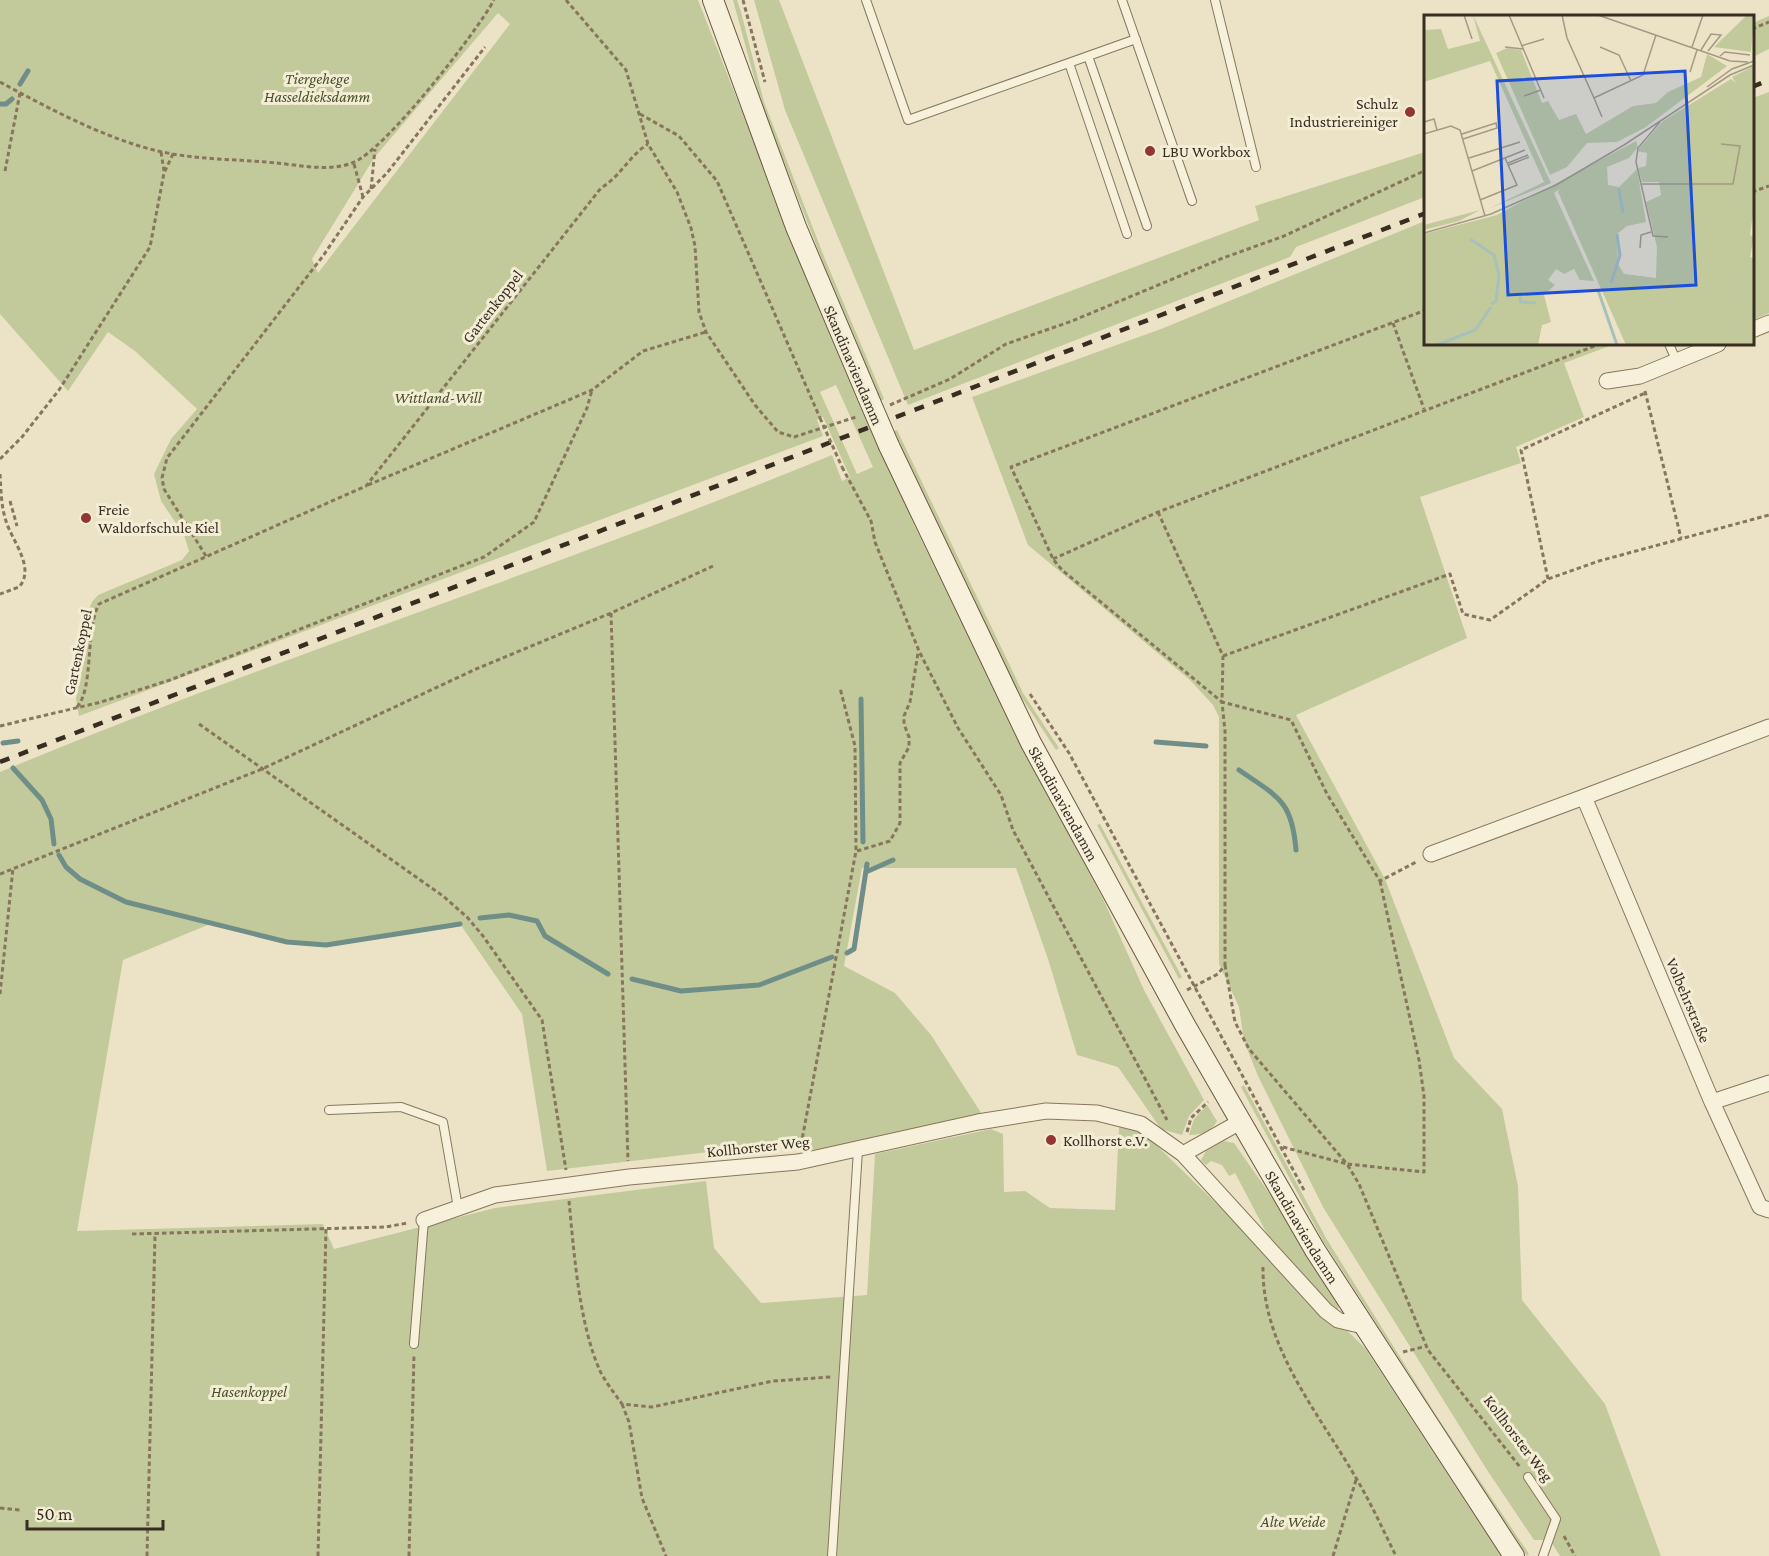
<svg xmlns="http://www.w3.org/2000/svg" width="1769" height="1556" viewBox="0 0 1769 1556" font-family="'Crimson Pro',serif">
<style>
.green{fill:#c2ca9b;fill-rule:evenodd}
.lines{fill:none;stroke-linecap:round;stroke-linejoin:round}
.stream{stroke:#6f8e88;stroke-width:5}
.lane-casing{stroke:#87765d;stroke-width:10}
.street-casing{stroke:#87765d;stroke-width:17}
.secondary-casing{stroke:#695740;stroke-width:22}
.path{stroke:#87765d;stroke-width:3;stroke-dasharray:4.5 3;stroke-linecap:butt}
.lane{stroke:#f7f0da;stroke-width:8}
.street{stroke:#f7f0da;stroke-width:15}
.secondary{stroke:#f7f0da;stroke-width:20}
.rail{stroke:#382d20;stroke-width:4.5;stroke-dasharray:10 10;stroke-linecap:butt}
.secondary-bridge-casing{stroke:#695740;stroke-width:22;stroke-linecap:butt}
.path-bridge{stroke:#87765d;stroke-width:3;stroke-dasharray:4.5 3;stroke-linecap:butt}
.secondary-bridge{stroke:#f7f0da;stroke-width:20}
.poi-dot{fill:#933531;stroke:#f4edd6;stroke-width:2}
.labels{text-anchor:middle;stroke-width:6;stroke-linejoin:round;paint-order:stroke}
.park-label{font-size:16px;font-style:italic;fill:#465328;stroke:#f4edd6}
.poi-label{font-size:16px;fill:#382d20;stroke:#f4edd6;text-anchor:start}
.street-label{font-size:16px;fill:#382d20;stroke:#f4edd6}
.inset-river{fill:none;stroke:#a8c0ba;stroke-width:3}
.inset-road{fill:none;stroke:#a49a84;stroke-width:1.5}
.view{fill:#1d4ed8;fill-opacity:0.15;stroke:#1d4ed8;stroke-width:3}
.inset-edge{fill:none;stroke:#382d20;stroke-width:3}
</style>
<rect width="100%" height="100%" fill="#ece3c7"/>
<path class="green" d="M 0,0 L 698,0 L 806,274 L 915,527 L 1000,701 L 1103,899 L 1145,992 L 1204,1100 L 1189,1116 L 1182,1135 L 1161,1129 L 1118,1067 L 1077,1055 L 1048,959 L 1016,868 L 862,868 L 844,966 L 895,993 L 931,1035 L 983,1116 L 864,1145 L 810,1150 L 811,1140 L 547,1171 L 522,1014 L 460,924 L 326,945 L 287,942 L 210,924 L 123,960 L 77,1231 L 323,1224 L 334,1249 L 495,1208 L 706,1181 L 714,1248 L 761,1303 L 867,1295 L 875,1154 L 991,1129 L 1003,1134 L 1004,1192 L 1025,1191 L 1050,1208 L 1115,1210 L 1119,1127 L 1134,1129 L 1150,1139 L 1365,1348 L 1501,1556 L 0,1556 L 0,772 C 274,658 557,568 832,455 L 842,481 L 850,477 L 823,417 L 817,420 L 823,436 L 79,716 L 76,699 L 87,614 L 92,602 L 98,595 L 182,560 L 189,551 L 184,535 L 161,501 L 154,474 L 171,439 L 197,409 L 135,351 L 108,332 L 68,391 L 0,314 ZM 498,13 L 510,24 L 318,273 L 312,259 L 374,158 ZM 836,385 L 873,467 L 857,474 L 820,392 Z
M 733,0 L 737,0 L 741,12 L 764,102 L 825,259 L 884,399 L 881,401 L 822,260 L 761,103 Z
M 754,0 L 779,0 L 914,350 L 1259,220 L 1255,206 L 1425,152 L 1425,197 L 1296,247 L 1290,257 L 908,405 L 785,110 Z
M 1769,16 L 1769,49 L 1753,57 L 1753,23 Z
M 1769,92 L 1769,313 L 1753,320 L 1753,98 Z
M 1425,221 L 1426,344 L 1615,344 L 1564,363 L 1584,417 L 1516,447 L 1521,463 L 1420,497 L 1467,638 L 1296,715 L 1385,879 L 1454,1058 L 1502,1109 L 1518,1186 L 1522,1300 L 1605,1404 L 1661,1556 L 1560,1556 L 1550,1540 L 1534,1540 L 1487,1470 L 1323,1207 L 1258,1076 L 1244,1041 L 1239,1007 L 1219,964 L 1219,717 L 1213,705 L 1190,680 L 1028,545 L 972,397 L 1161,329 Z
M 897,430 L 1023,693 L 1059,748 L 1056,750 L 1020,695 L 894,431 Z
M 1100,824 L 1182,977 L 1179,979 L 1097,825 Z
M 1244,1085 L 1326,1238 L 1438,1418 L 1529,1554 L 1527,1556 L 1323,1241 L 1241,1087 Z
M 1207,1105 L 1217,1121 C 1211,1132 1202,1135 1189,1135 L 1194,1119 Z
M 1224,1141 L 1234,1143 L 1274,1200 L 1339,1307 L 1337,1310 L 1274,1247 L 1235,1173 L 1229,1176 L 1222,1165 L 1211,1161 L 1206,1165 L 1201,1160 L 1206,1151 Z"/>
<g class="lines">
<path class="stream" d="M 20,84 L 28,71
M 0,104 L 6,104 L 12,99
M 861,699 L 863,842
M 1156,742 L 1206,746
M 3,743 L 18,741
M 13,768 L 42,800 L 51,819 L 54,844
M 1239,770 C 1278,797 1292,800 1296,850
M 59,855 L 66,867 L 80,879 L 126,902 L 287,942 L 326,945 L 460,924
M 866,872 L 893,860
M 480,918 L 509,915 L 537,921 L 545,936 L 608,974
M 847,953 L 854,949 L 867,864
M 632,979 L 681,991 L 759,985 L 832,957"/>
<g class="lane-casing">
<path id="lane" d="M 866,0 L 908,120 L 1136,39
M 1122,0 L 1192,201
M 1215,0 L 1256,167
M 1088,56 L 1147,226
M 1069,63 L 1127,234
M 1669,344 L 1676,360
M 329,1110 L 401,1107 L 443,1122 L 458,1208
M 414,1344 L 424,1220
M 1528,1477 L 1556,1519 L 1543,1556
M 832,1556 L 858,1150"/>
</g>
<g class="street-casing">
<path id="street" d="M 1752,330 L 1769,323
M 1607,381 L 1640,376 L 1718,344
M 1769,727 L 1584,797 L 1712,1102 L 1760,1207 L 1769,1210
M 1431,854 L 1584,797
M 1712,1102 L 1769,1083
M 1183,1154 L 1240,1122
M 424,1220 L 495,1195 L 629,1177 L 798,1162 L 978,1122 L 1046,1111 L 1097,1113 L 1141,1124 L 1183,1154 L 1326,1311 L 1338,1320 L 1363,1326"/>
</g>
<g class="secondary-casing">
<g id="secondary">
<path d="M 713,0 L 796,227 L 868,397"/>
<path id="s1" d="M 889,446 L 1031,743 L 1185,1025 L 1315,1250 L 1514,1556"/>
</g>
</g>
<path class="path" d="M 566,0 L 626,70 L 648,144 L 677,192 L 691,228 L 695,246 L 699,312 L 706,332 L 755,405 L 778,432 L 794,437 L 856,417
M 743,0 L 765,82
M 1752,29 L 1769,22
M 0,82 C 48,108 106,139 158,151 C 196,160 237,159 276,163 C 299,165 329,172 352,163 C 384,152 476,33 494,0
M 640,114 L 679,136 L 717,181 L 820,418
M 161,152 L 164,171
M 354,164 L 363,197
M 5,171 L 20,93
M 371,189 L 375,149
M 1752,192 L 1769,186
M 1393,323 L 1424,409
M 1645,391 L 1681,538
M 890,405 L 950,379 L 1006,344 L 1072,321 L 1223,258 L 1284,236 L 1426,170
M 0,459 L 22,437 L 59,390 L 150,247 L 164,173 L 173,154
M 842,467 L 871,521 L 875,542 L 919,651 L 958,728 L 1001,795 L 1013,830 L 1167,1120
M 0,474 C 1,490 1,506 6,521 C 12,541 36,568 19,587 L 0,594
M 368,485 L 592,390 L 643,351 L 706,332
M 10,501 L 17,526
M 1158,512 L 1223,656 L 1222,702 L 1291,720 L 1327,794 L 1380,881 L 1418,861
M 206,556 L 164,489 L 162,478 L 167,458 L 323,256 L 363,197 L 387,173 L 485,47
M 1053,559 L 1158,512 L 1600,344
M 1548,579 L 1521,450 L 1645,393
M 611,613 L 628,1161
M 1223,656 L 1450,574 L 1463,614 L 1490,620 L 1548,579 L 1599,561 L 1769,515
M 1030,694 L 1069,753 L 1305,1192
M 77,707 C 94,688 85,630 99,604 L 366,486 L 601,188 C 621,176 629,156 648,144
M 199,724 L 443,896 L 467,917 L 483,936 L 542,1020 L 566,1170
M 0,726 L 101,702 L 170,680 L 484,557 L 534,522 L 587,408 L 592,390
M 857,851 L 890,841 L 900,823 L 900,763 L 909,747 L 909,737 L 904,724 L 904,716 L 910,702 L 918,653
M 0,874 L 262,769 L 476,669 L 611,613 L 713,566
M 1225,965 L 1235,1022 L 1249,1049 L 1347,1164 L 1424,1172 L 1424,1096 L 1419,1060 L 1380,881
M 1187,990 L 1218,974 L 1225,965 L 1225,731 L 1222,702 L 1062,570 L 1053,559 L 1011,467 L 1426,310
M 0,994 L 13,868
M 1187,1132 L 1191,1118 L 1208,1102
M 801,1145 L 856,851 L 855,746 L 840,688
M 1283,1147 L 1347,1164 L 1359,1184 L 1428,1350 L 1520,1467
M 569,1201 C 574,1252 579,1326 601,1373 C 607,1384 615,1394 622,1404 L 652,1407 L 773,1381 L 831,1377
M 132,1234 L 385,1227 L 408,1223
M 1263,1267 C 1262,1347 1318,1412 1356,1478 C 1371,1503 1383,1530 1396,1556
M 1403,1352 L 1427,1346
M 622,1404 L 629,1422 L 642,1498 L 666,1556
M 0,1508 L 20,1510
M 1564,1536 L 1575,1556
M 147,1556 L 155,1235
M 318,1556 L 326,1229
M 409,1556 L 414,1354
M 1333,1556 L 1356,1480"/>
<use href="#lane" class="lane"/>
<use href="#street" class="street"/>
<use href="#secondary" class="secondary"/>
<path class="rail" d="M 1752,87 L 1769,80
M 0,762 L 1426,213"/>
<g class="secondary-bridge-casing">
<path id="secondary-bridge" d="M 868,397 L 889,446"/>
</g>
<path class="path-bridge" d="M 820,418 L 842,467"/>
<use href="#secondary-bridge" class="secondary-bridge"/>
</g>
<g class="poi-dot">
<circle cx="1410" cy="112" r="6"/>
<circle cx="1150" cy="151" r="6"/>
<circle cx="86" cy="518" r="6"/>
<circle cx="1051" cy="1140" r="6"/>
</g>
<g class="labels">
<g class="park-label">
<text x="317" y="84">Tiergehege<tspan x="317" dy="18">Hasseldieksdamm</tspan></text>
<text x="438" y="403">Wittland-Will</text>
<text x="249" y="1397">Hasenkoppel</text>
<text x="1293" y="1527">Alte Weide</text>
</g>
<g class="poi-label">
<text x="1398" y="109" text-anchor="end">Schulz<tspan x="1398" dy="18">Industriereiniger</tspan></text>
<text x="1162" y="157">LBU Workbox</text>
<text x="98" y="515">Freie<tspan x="98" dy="18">Waldorfschule Kiel</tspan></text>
<text x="1063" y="1146">Kollhorst e.V.</text>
</g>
<g class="street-label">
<text transform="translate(492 306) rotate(-52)" y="6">Gartenkoppel</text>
<text transform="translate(854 365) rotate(67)" y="6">Skandinaviendamm</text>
<text transform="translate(77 652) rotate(-78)" y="6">Gartenkoppel</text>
<text dy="6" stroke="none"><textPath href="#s1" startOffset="398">Skandinaviendamm</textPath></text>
<text transform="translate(1689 1000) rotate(67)" y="6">Volbehrstraße</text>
<text transform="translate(758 1146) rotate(-6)" y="6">Kollhorster Weg</text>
<text dy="6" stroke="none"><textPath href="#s1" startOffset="884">Skandinaviendamm</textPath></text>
<text transform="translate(1519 1438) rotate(53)" y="6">Kollhorster Weg</text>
</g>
</g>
<g transform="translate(1424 15)">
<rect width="330" height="330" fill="#ece3c7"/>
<path d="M 49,0 L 127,168 L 64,194 L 120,167 L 66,46 L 0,67 L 0,15 L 17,14 L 24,34 L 56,26 ZM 323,0 L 330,0 L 327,37 L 290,32 ZM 83,33 L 97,35 L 118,88 L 124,86 L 135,105 L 152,99 L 162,119 L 209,91 L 232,88 L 244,77 L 277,62 L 283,39 L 303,51 L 222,112 L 193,127 L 163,128 L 143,152 L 126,160 L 72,38 ZM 330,51 L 330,192 L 326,220 L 330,222 L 326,242 L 330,243 L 330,330 L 202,330 L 134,177 L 136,174 L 130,178 L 170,266 L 156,265 L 150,254 L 140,259 L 132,254 L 124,265 L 131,270 L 120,280 L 127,307 L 118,310 L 114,330 L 0,330 L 0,219 L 73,200 L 212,126 L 214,132 L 205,143 L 183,152 L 184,170 L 195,172 L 213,154 L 222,207 L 203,211 L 193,219 L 194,249 L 200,259 L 232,263 L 233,232 L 222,187 L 237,180 L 235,167 L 218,167 L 214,153 L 222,151 L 223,138 L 213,136 L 239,106 L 307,64 L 312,68 L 308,62 ZM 56,195 L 35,206 L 0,215 L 0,210 Z" fill="#c2ca9b"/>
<path class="inset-river" d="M 195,174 L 199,198M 46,224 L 70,240 L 75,260 L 72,286 L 67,289M 187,268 L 196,240 L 193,219M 174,275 L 193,330M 96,278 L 97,287 L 112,288M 13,330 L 51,315 L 67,292"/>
<path class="inset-road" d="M 40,0 L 48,24M 85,0 L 120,83M 138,0 L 143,23 L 170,83 L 219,60 L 232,20M 174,0 L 306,46 L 324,47M 97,31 L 120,24M 81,32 L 99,34M 176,32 L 195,40 L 207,66M 268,32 L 279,0M 277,35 L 287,19 L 297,20 L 284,36M 296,41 L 301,37 L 326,40M 266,57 L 273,35M 283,72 L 308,54 L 330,46M 100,81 L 117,75M 170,83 L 178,102M 0,107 L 10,104 L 13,115M 236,107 L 214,133 L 212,147 L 229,221 L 244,222M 0,119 L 27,111 L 36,115 L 61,201M 38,119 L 72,108 L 73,113 L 39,124M 45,143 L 96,127M 84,148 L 104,140M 85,150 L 105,142M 48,156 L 101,135M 218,169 L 309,169 L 316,131 L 297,129M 56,185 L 93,170 L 81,143M 0,218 L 67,199 L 132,170 L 200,130 L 306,60 L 330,50M 216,233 L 217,220 L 227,217"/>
<path class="view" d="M 261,56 L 272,270 L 84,280 L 73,66 Z"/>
<rect width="330" height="330" class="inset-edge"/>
</g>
<path d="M27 1520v9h136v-9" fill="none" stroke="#382d20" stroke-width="3"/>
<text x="36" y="1520" font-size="18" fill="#382d20" stroke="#f4edd6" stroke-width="4.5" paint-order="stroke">50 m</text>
</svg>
